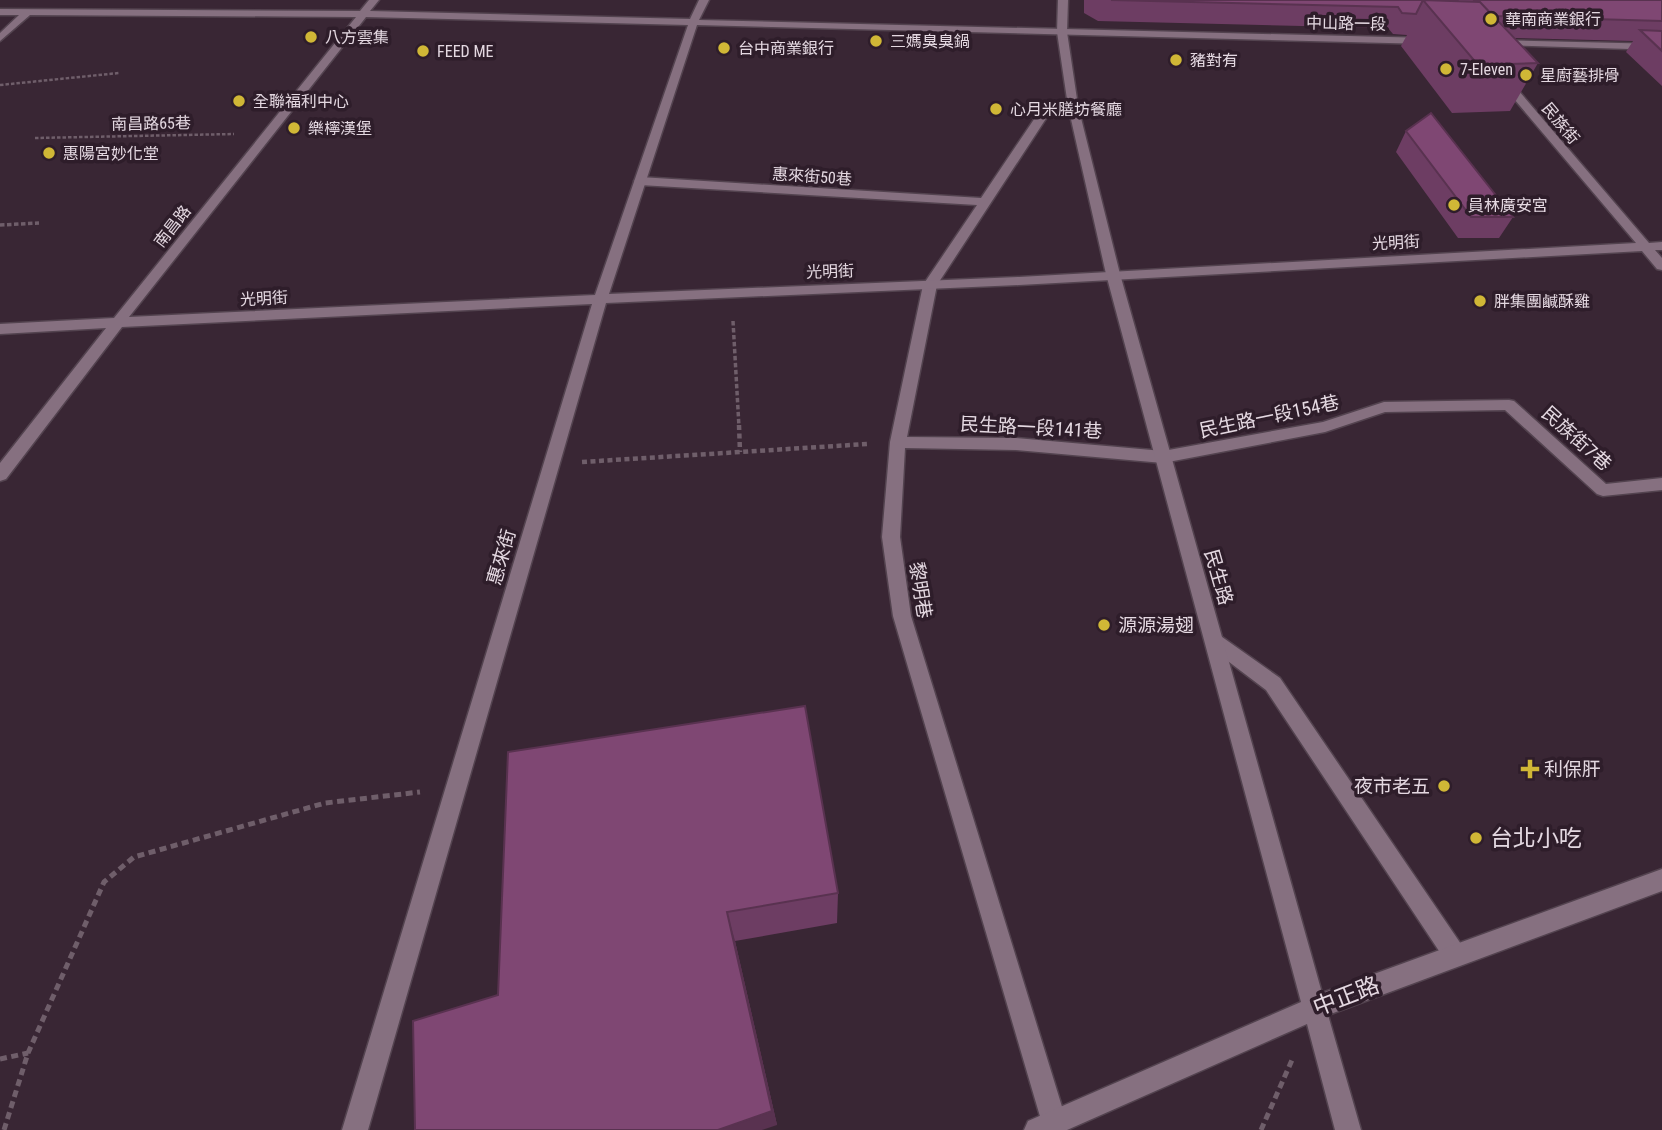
<svg xmlns="http://www.w3.org/2000/svg" width="1662" height="1130" viewBox="0 0 1662 1130" font-family="'Roboto Condensed','Noto Sans TC',sans-serif">
<style>
.lines{fill:none;stroke-linecap:round;stroke-linejoin:round}
.lane-casing{stroke:#53434f;stroke-width:3}
.street-casing{stroke:#53434f;stroke-width:3}
.secondary-casing{stroke:#53434f;stroke-width:3}
.path-far3{stroke:#6f5e6a;stroke-width:2.5;stroke-dasharray:3.5 2;stroke-linecap:butt}
.path-far2{stroke:#6f5e6a;stroke-width:3.5;stroke-dasharray:4.5 2.5;stroke-linecap:butt}
.path-far1{stroke:#6f5e6a;stroke-width:4.5;stroke-dasharray:5 3.5;stroke-linecap:butt}
.path{stroke:#6f5e6a;stroke-width:5;stroke-dasharray:7 4.5;stroke-linecap:butt}
.lane{fill:#867080;fill-rule:evenodd}
.street{fill:#867080;fill-rule:evenodd}
.secondary{fill:#867080;fill-rule:evenodd}
.wall{fill:#6d3d63}
.shaded-wall{fill:#593250}
.building{fill:#7f4773;stroke:#593250;stroke-width:2}
.poi-dot{fill:#d0b736;stroke:#2e1d2a;stroke-width:2.5}
.labels{text-anchor:middle;stroke-width:7;stroke-linejoin:round;paint-order:stroke}
.far-poi-label{font-size:16px;fill:#e4d8e1;stroke:#2e1d2a;text-anchor:start}
.far-street-label{font-size:16px;fill:#e4d8e1;stroke:#2e1d2a}
.street-label{font-size:19px;fill:#e4d8e1;stroke:#2e1d2a}
.poi-label{font-size:19px;fill:#e4d8e1;stroke:#2e1d2a;text-anchor:start}
.near-poi-label{font-size:23px;fill:#e4d8e1;stroke:#2e1d2a;text-anchor:start}
.near-street-label{font-size:23px;fill:#e4d8e1;stroke:#2e1d2a}
</style>
<rect width="100%" height="100%" fill="#392634"/>
<g class="lines">
<g class="lane-casing">
<path id="lane" d="M 1073,103 L 1078,106 L 1077,108 L 1051,111 L 937,285 L 907,437 L 1016,438 L 1163,451 L 1323,422 L 1384,402 L 1509,400 L 1514,401 L 1606,484 L 1662,478 L 1662,490 L 1603,496 L 1597,494 L 1505,410 L 1385,412 L 1325,432 L 1163,463 L 1016,450 L 905,448 L 900,537 L 911,616 L 1067,1123 L 1064,1130 L 1044,1130 L 893,616 L 882,537 L 890,442 L 923,285 L 977,205 L 640,185 L 634,181 L 640,177 L 981,198 L 1043,106 Z
M 1215,632 L 1280,678 L 1463,947 L 1467,955 L 1463,963 L 1455,967 L 1447,963 L 1266,690 L 1208,646 L 1206,640 L 1208,634 Z"/>
</g>
<g class="street-casing">
<path id="street" d="M 369,0 L 379,0 L 370,11 L 690,19 L 699,0 L 709,0 L 699,20 L 1428,38 L 1433,41 L 1428,44 L 697,25 L 609,294 L 1019,277 L 1636,243 L 1498,80 L 1497,78 L 1502,75 L 1506,76 L 1649,243 L 1662,242 L 1662,250 L 1655,250 L 1662,258 L 1662,270 L 1657,269 L 1642,251 L 1019,285 L 606,303 L 368,1130 L 342,1130 L 592,304 L 122,327 L 6,479 L 0,481 L 0,463 L 106,328 L 0,334 L 0,324 L 114,318 L 356,17 L 30,15 L 0,41 L 0,33 L 19,15 L 0,15 L 0,9 L 360,11 ZM 366,17 L 688,25 L 595,295 L 129,317 Z
M 1494,40 L 1662,44 L 1662,50 L 1498,45 L 1494,44 Z"/>
</g>
<g class="secondary-casing">
<path id="secondary" d="M 1058,0 L 1068,0 L 1067,32 L 1078,106 L 1120,274 L 1322,993 L 1662,869 L 1662,891 L 1328,1015 L 1361,1130 L 1335,1130 L 1307,1024 L 1067,1130 L 1024,1130 L 1028,1121 L 1301,1002 L 1106,274 L 1068,106 L 1057,32 Z"/>
</g>
<path class="path-far3" d="M 0,85 L 119,73
M 35,138 L 234,134"/>
<path class="path-far2" d="M 0,225 L 39,223
M 733,321 L 739,427"/>
<path class="path-far1" d="M 739,425 L 740,452
M 582,462 L 867,444"/>
<path class="path" d="M 0,1059 L 28,1053
M 4,1130 L 28,1053 L 104,882 L 134,857 L 325,803 L 420,792
M 1261,1130 L 1292,1060"/>
<use href="#lane" class="lane"/>
<use href="#street" class="street"/>
<use href="#secondary" class="secondary"/>
</g>
<path class="wall" d="M 1084,0 L 1662,0 L 1662,86 L 1626,52 L 1633,41 L 1514,38 L 1538,63 L 1510,111 L 1452,113 L 1401,46 L 1407,35 L 1393,34 L 1388,28 L 1098,21 L 1084,13 Z
M 1406,131 L 1513,217 L 1499,238 L 1458,238 L 1396,152 Z
M 805,706 L 838,893 L 837,923 L 735,941 L 777,1125 L 498,995 Z"/>
<path class="shaded-wall" d="M 727,912 L 735,941 L 777,1125 L 762,1130 L 718,1130 Z"/>
<path class="building" d="M 1111,0 L 1457,0 L 1458,1 L 1423,0 L 1416,14 L 1402,13 L 1398,7 Z
M 1423,0 L 1480,2 L 1538,63 L 1478,65 Z
M 1474,0 L 1662,0 L 1662,21 L 1493,16 L 1480,2 L 1476,2 Z
M 1640,30 L 1662,31 L 1662,51 Z
M 1431,113 L 1513,217 L 1471,217 L 1406,131 Z
M 805,706 L 838,893 L 727,912 L 772,1111 L 718,1130 L 415,1130 L 413,1021 L 498,995 L 508,752 Z"/>
<g class="poi-dot">
<circle cx="1491" cy="19" r="7"/>
<circle cx="311" cy="37" r="7"/>
<circle cx="876" cy="41" r="7"/>
<circle cx="724" cy="48" r="7"/>
<circle cx="423" cy="51" r="7"/>
<circle cx="1176" cy="60" r="7"/>
<circle cx="1446" cy="69" r="7"/>
<circle cx="1526" cy="75" r="7"/>
<circle cx="239" cy="101" r="7"/>
<circle cx="996" cy="109" r="7"/>
<circle cx="294" cy="128" r="7"/>
<circle cx="49" cy="153" r="7"/>
<circle cx="1454" cy="205" r="7"/>
<circle cx="1480" cy="301" r="7"/>
<circle cx="1104" cy="625" r="7"/>
<path d="M1526.5 758.5h7v7h7v7h-7v7h-7v-7h-7v-7h7z"/>
<circle cx="1444" cy="786" r="7"/>
<circle cx="1476" cy="838" r="7"/>
</g>
<g class="labels">
<g class="far-poi-label">
<text x="1505" y="25">華南商業銀行</text>
<text x="325" y="43">八方雲集</text>
<text x="890" y="47">三媽臭臭鍋</text>
<text x="738" y="54">台中商業銀行</text>
<text x="437" y="57">FEED ME</text>
<text x="1190" y="66">豬對有</text>
<text x="1460" y="75">7-Eleven</text>
<text x="1540" y="81">星廚藝排骨</text>
<text x="253" y="107">全聯福利中心</text>
<text x="1010" y="115">心月米膳坊餐廳</text>
<text x="308" y="134">樂檸漢堡</text>
<text x="63" y="159">惠陽宮妙化堂</text>
<text x="1468" y="211">員林廣安宮</text>
<text x="1494" y="307">胖集團鹹酥雞</text>
</g>
<g class="far-street-label">
<text transform="translate(1346 23) rotate(1)" y="6">中山路一段</text>
<text transform="translate(151 123) rotate(-1)" y="6">南昌路65巷</text>
<text transform="translate(1561 123) rotate(50)" y="6">民族街</text>
<text transform="translate(812 176) rotate(4)" y="6">惠來街50巷</text>
<text transform="translate(172 226) rotate(-52)" y="6">南昌路</text>
<text transform="translate(1396 242) rotate(-3)" y="6">光明街</text>
<text transform="translate(830 271) rotate(-2)" y="6">光明街</text>
<text transform="translate(264 298) rotate(-3)" y="6">光明街</text>
</g>
<g class="street-label">
<text transform="translate(1269 416) rotate(-12)" y="7">民生路一段154巷</text>
<text transform="translate(1031 427) rotate(3)" y="7">民生路一段141巷</text>
<text transform="translate(1577 438) rotate(42)" y="7">民族街7巷</text>
<text transform="translate(501 557) rotate(-74)" y="7">惠來街</text>
<text transform="translate(1219 577) rotate(74)" y="7">民生路</text>
<text transform="translate(921 590) rotate(81)" y="7">黎明巷</text>
</g>
<g class="poi-label">
<text x="1118" y="632">源源湯翅</text>
<text x="1544" y="776">利保肝</text>
<text x="1430" y="793" text-anchor="end">夜市老五</text>
</g>
<g class="near-poi-label">
<text x="1490" y="846">台北小吃</text>
</g>
<g class="near-street-label">
<text transform="translate(1346 996) rotate(-21)" y="8">中正路</text>
</g>
</g>
</svg>
